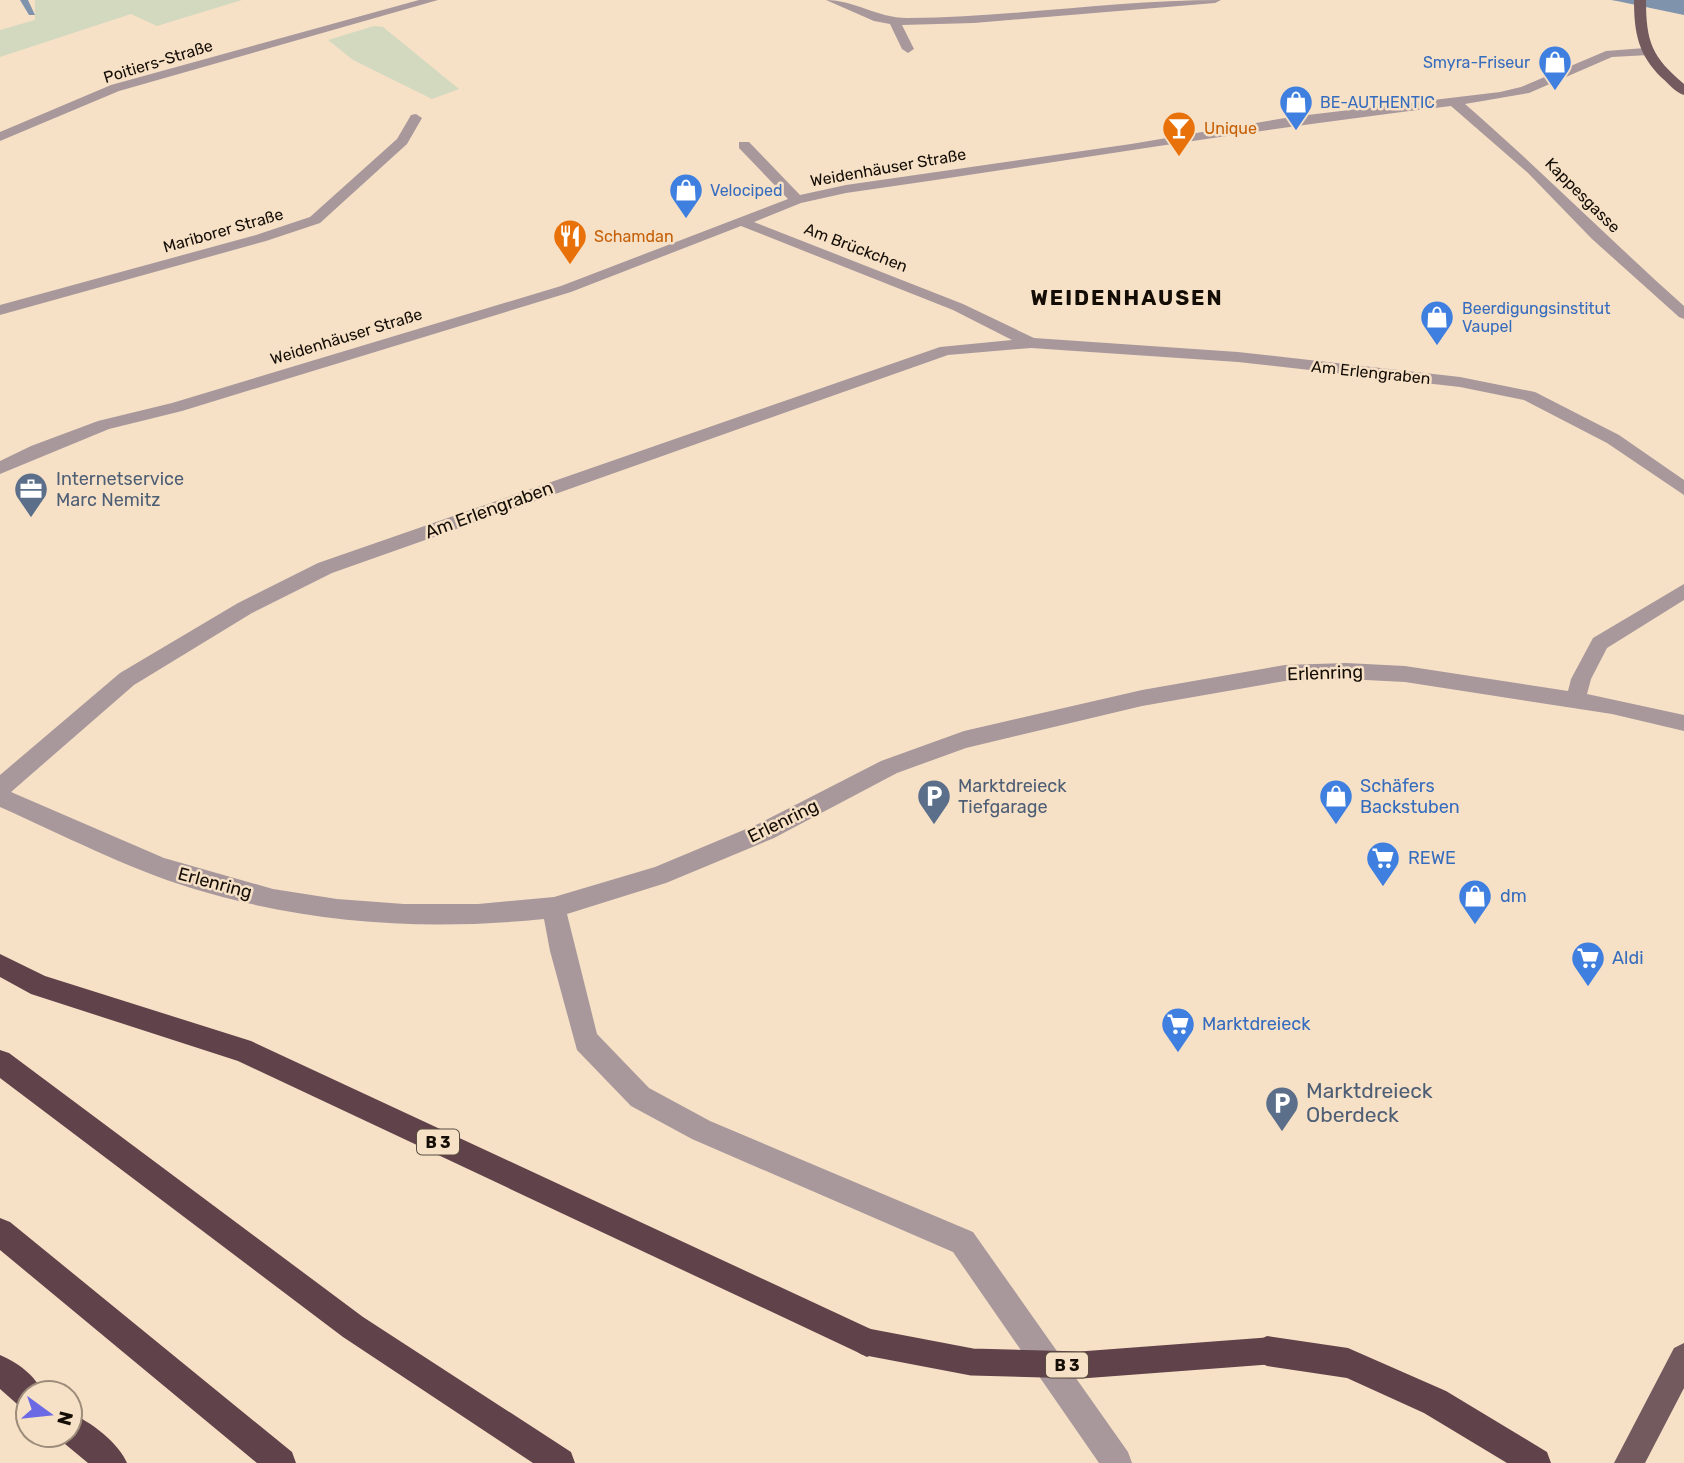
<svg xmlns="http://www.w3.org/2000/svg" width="1684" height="1463" viewBox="0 0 1684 1463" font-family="Rubik,sans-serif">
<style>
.green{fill:#d2d9bf}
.water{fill:#7f93ad}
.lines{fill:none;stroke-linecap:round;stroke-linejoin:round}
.stream{fill:#7f93ad;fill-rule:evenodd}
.minor{fill:#a8989b;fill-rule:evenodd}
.major{fill:#735a5f;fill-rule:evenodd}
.highway{fill:#60434a;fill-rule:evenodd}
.highway-bridge{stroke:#60434a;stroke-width:27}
.labels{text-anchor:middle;stroke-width:5;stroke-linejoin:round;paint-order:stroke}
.far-street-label{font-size:16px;fill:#140d05;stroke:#f6e1c7}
.far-shop-label{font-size:16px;fill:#366cbe;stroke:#f6e1c7;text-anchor:start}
.far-food-label{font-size:16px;fill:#c56008;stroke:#f6e1c7;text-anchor:start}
.shield{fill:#f6e1c7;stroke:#584d3f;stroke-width:2}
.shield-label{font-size:16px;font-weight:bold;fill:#140d05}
.service-label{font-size:18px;fill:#4e5e75;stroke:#f6e1c7;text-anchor:start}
.street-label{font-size:18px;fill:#140d05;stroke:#f6e1c7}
.shop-label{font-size:18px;fill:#366cbe;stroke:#f6e1c7;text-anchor:start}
.far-district-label{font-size:21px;font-weight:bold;letter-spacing:2px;fill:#140d05;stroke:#f6e1c7}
.near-service-label{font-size:21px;fill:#4e5e75;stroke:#f6e1c7;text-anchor:start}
</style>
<rect width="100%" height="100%" fill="#f6e1c7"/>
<path class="green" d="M 35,0 L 242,0 L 157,26 L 131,14 L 0,57 L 0,30 L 35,20 Z
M 374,26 L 383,27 L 459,89 L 432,99 L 353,60 L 328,40 Z"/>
<path class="water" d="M 1611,0 L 1684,0 L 1684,15 L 1617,1 Z"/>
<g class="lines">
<path class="stream" d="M 20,0 L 28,0 L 35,15 L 29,15 Z"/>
<path class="minor" d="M 419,0 L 438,0 L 119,91 L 0,141 L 0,132 L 111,85 Z
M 826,0 C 855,0 879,19 909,18 C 1013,17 1117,0 1221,0 L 1215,3 L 974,23 L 902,25 L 914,49 L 908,53 L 902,49 L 890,24 L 874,21 Z
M 1645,48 L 1651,52 L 1649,55 L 1612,57 L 1529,93 L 1465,104 C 1540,169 1610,240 1684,306 L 1684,319 L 1679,317 L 1592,239 L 1528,173 L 1451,106 C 1249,130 1048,164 846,193 L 801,203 L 754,222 L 963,304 L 1034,338 L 1238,352 L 1460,377 L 1535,392 L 1619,435 L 1684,480 L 1684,495 L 1607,443 L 1524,400 L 1460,387 L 1238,362 L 1031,348 L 948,355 L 332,573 L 252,613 L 134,685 L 11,792 L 164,858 L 273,889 L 337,899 L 404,904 L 478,904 L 554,897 L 655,867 L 758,824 L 881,761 L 964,731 L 1142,690 L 1285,665 L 1346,663 L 1405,666 L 1568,691 L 1571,679 L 1593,638 L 1684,584 L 1684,600 L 1607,648 L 1591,679 L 1587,694 L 1684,715 L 1684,731 L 1612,714 L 1405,682 L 1346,679 L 1285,681 L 1142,706 L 966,748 L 897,773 L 774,838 L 666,883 L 567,914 L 597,1034 L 649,1088 L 710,1121 L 973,1232 L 1128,1452 L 1132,1463 L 1099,1463 L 953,1252 L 692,1139 L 631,1106 L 577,1050 L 550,951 L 544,919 C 424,931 308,924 191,888 C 126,868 63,835 0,807 L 0,775 L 120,673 L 238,603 L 318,563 L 940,347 L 1012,340 L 953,310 L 741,226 L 571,292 L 182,411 L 109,429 L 0,474 L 0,461 L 31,446 L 98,421 L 172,403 L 561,286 L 788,199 L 739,148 L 739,142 L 749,142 L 800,195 L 846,185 L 1131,144 L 1291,117 L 1500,92 L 1521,87 L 1606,51 Z
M 416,114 L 422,118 L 407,144 L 320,223 L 266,241 L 0,315 L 0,305 L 256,235 L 310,217 L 397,139 L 411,115 Z"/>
<path class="major" d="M 1634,0 L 1646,0 C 1646,42 1652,57 1684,84 L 1684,95 C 1675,92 1669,84 1662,78 C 1638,55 1634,32 1634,0 Z
M 1684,1343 L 1684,1388 L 1645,1463 L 1614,1463 L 1674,1348 Z"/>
<path class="highway" d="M 0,954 L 45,976 L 251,1041 L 877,1332 L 882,1342 L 877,1352 L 867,1357 L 857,1352 L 238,1061 L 31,994 L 0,977 Z
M 0,1050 L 9,1053 L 363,1317 L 571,1452 L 575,1463 L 533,1463 L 343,1337 L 0,1078 Z
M 0,1218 L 10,1222 L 292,1452 L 296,1463 L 257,1463 L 0,1250 Z
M 1267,1336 L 1348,1348 L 1446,1391 L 1547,1452 L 1551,1463 L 1507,1463 L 1424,1413 L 1347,1378 L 1267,1366 L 1257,1361 L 1252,1351 L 1257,1341 Z
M 0,1355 C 17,1362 36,1376 43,1393 L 28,1393 L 28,1408 L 17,1404 L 0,1389 Z
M 70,1413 C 90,1421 119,1443 127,1463 L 88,1463 L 59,1439 L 58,1435 L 70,1435 Z"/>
<path class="highway-bridge" d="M 867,1342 L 972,1362 L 1081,1365 L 1267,1351"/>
</g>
<defs>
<g id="shop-pin" transform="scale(1.75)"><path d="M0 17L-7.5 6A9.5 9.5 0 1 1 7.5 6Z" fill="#3f7fe0" stroke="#f6e1c7"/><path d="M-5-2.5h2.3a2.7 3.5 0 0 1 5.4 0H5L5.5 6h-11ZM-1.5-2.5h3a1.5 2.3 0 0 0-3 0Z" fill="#fff"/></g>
<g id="bar-pin" transform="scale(1.75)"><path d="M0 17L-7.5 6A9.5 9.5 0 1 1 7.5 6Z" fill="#e8710a" stroke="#f6e1c7"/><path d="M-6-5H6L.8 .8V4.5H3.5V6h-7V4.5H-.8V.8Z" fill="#fff"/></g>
<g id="restaurant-pin" transform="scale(1.75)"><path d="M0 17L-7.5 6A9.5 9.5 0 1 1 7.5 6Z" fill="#e8710a" stroke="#f6e1c7"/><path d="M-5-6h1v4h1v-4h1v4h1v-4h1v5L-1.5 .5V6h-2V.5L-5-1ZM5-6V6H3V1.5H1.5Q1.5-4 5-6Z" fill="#fff"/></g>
<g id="office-pin" transform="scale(1.75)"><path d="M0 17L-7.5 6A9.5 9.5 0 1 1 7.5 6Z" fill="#5c6f8a" stroke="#f6e1c7"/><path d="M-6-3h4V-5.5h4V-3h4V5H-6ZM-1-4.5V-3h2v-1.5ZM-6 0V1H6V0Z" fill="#fff"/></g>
<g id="parking-pin" transform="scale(1.75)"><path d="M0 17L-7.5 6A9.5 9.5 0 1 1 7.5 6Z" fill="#5c6f8a" stroke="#f6e1c7"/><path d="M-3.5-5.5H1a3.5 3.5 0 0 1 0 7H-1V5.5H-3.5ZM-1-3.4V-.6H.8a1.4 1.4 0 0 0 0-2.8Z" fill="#fff"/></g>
<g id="supermarket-pin" transform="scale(1.75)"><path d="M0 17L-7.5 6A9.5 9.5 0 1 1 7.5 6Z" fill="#3f7fe0" stroke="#f6e1c7"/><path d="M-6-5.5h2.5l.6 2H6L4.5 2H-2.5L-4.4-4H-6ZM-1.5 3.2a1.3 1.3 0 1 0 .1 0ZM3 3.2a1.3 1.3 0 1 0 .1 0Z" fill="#fff"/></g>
</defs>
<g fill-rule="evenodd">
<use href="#shop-pin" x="1555" y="62"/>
<use href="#shop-pin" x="1296" y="102"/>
<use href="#bar-pin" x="1179" y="128"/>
<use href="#shop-pin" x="686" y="190"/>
<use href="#restaurant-pin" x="570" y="236"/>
<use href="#shop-pin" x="1437" y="317"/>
<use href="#office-pin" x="31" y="489"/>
<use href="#parking-pin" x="934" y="796"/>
<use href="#shop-pin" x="1336" y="796"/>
<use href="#supermarket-pin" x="1383" y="858"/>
<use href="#shop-pin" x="1475" y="896"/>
<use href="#supermarket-pin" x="1588" y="958"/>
<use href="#supermarket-pin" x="1178" y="1024"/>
<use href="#parking-pin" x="1282" y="1103"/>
</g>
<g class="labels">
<g class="far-street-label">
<text transform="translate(158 61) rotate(-17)" y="6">Poitiers-Straße</text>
<text transform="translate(888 167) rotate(-10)" y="6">Weidenhäuser Straße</text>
<text transform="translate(1583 195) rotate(45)" y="6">Kappesgasse</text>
<text transform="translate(223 230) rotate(-16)" y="6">Mariborer Straße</text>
<text transform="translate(856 247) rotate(21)" y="6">Am Brückchen</text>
<text transform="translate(346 336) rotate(-17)" y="6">Weidenhäuser Straße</text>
<text transform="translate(1371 372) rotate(6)" y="6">Am Erlengraben</text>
</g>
<g class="far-shop-label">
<text x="1530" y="68" text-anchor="end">Smyra-Friseur</text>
<text x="1320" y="108">BE-AUTHENTIC</text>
<text x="710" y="196">Velociped</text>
<text x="1462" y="314">Beerdigungsinstitut<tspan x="1462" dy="18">Vaupel</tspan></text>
</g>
<g class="far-food-label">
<text x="1204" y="134">Unique</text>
<text x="594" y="242">Schamdan</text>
</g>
<g class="shield">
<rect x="417" y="1129.5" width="42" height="25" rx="5"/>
<rect x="1046" y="1352.5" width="42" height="25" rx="5"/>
</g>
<g class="shield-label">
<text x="438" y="1148">B 3</text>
<text x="1067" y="1371">B 3</text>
</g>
<g class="service-label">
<text x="56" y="485">Internetservice<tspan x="56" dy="21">Marc Nemitz</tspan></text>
<text x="958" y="792">Marktdreieck<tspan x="958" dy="21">Tiefgarage</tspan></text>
</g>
<g class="street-label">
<text transform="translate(489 510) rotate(-20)" y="6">Am Erlengraben</text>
<text transform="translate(1325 673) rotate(-2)" y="6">Erlenring</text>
<text transform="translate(783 821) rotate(-26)" y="6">Erlenring</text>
<text transform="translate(215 883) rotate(15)" y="6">Erlenring</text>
</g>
<g class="shop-label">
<text x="1360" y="792">Schäfers<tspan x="1360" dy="21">Backstuben</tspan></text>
<text x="1408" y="864">REWE</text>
<text x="1500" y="902">dm</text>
<text x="1612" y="964">Aldi</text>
<text x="1202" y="1030">Marktdreieck</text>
</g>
<g class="far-district-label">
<text x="1127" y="305">WEIDENHAUSEN</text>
</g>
<g class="near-service-label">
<text x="1306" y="1098">Marktdreieck<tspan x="1306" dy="24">Oberdeck</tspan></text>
</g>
</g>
<g transform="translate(49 1414) rotate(105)"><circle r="33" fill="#f6e1c7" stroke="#9c8c79" stroke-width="2"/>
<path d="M0-5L12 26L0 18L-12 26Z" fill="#6b69e3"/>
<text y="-10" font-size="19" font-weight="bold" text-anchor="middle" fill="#140d05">N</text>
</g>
</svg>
